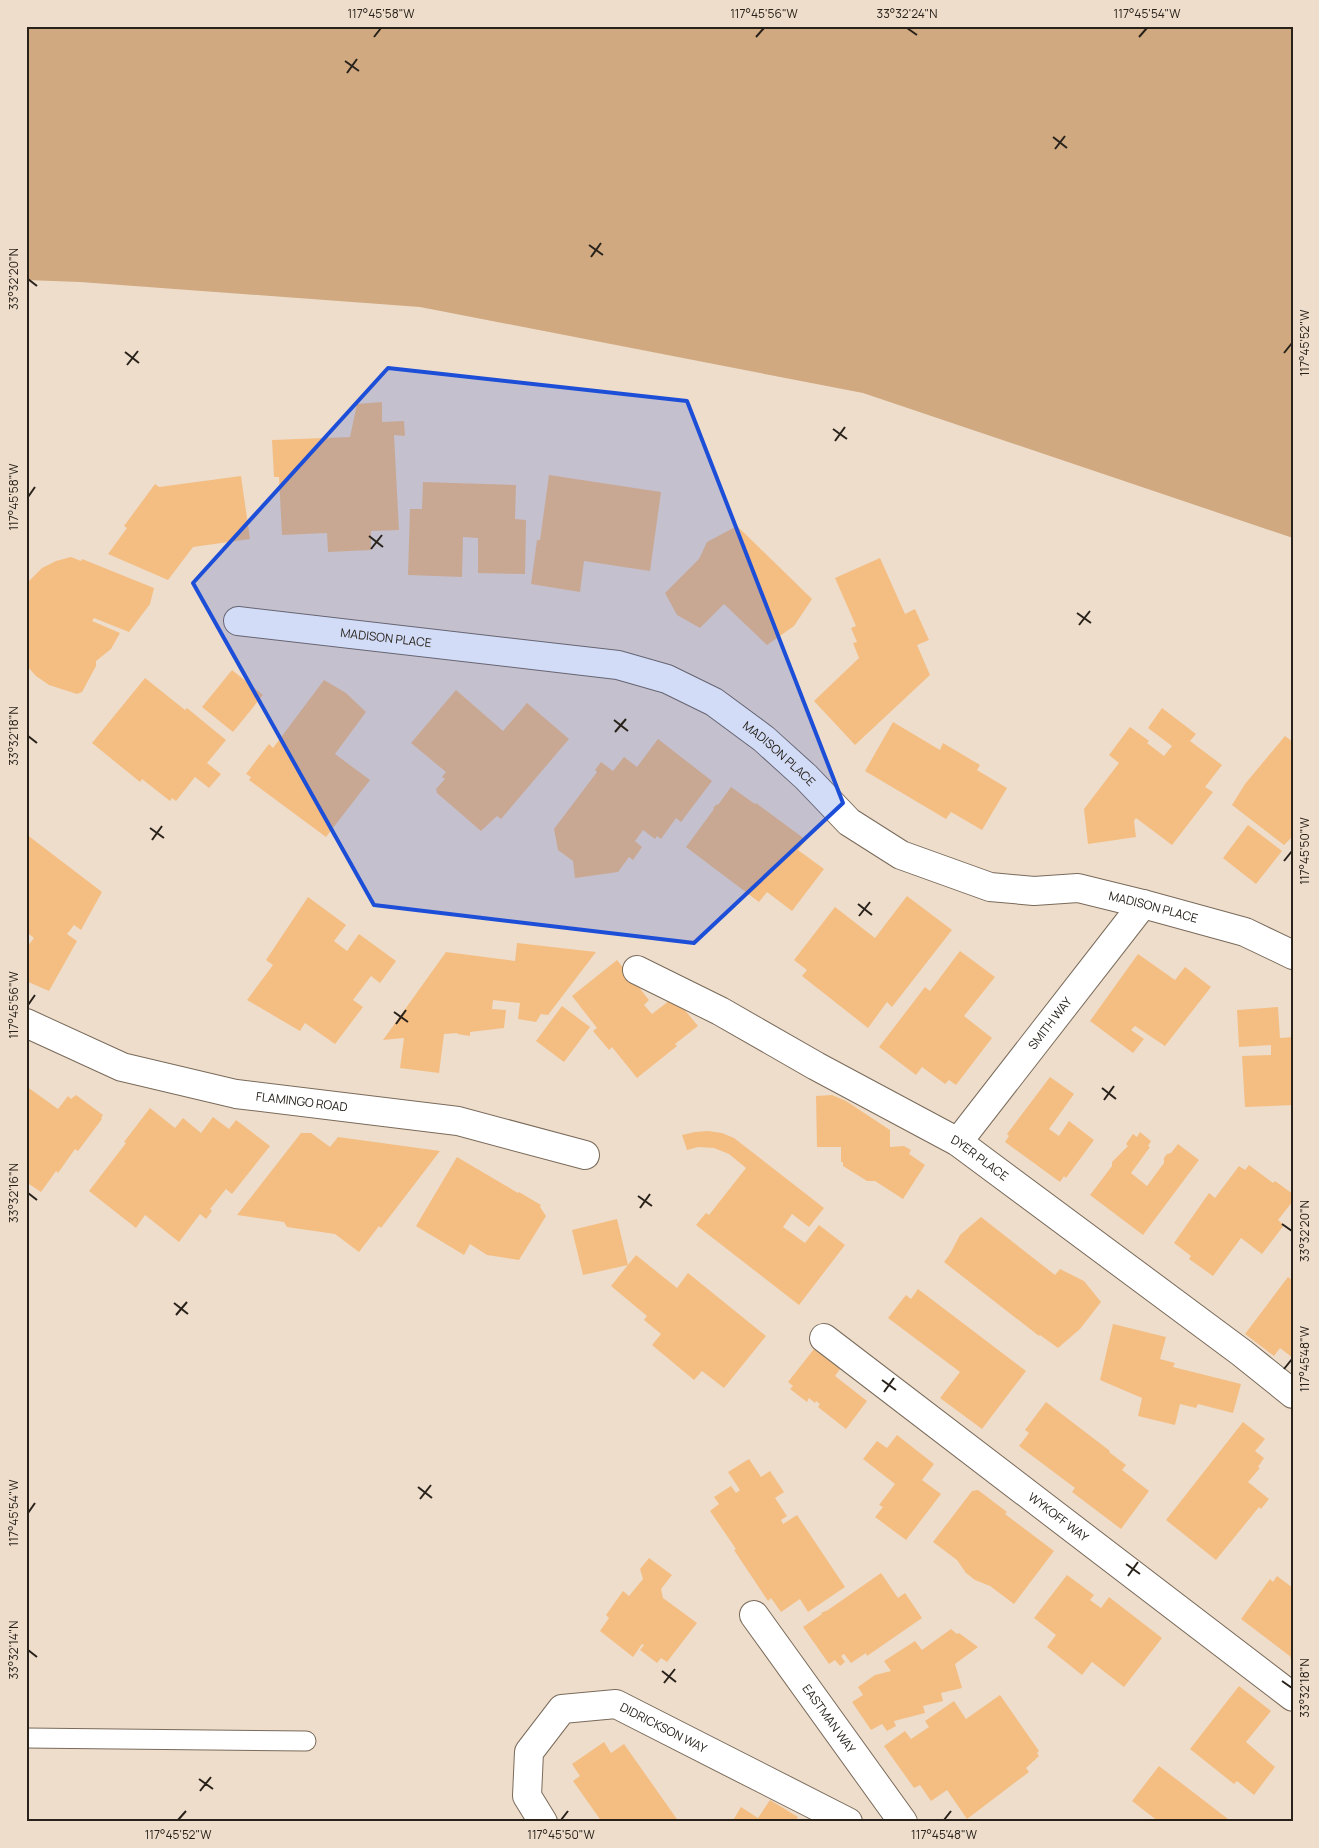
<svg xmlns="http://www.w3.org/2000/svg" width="1319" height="1848" viewBox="0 0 1319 1848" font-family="Manrope,sans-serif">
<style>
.green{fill:#d0a980}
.building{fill:#f4be83}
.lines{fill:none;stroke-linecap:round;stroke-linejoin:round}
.service-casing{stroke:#796a5a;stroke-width:21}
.minor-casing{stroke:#796a5a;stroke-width:30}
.service{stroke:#fff;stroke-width:19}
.minor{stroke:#fff;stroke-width:28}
.marked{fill:#1d4ed8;fill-opacity:0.2;stroke:#1d4ed8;stroke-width:4;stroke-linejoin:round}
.ticks{fill:none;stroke:#28221b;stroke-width:2}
.labels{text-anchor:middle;stroke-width:4.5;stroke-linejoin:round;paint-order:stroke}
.street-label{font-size:12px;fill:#28221b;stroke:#eeddcb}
.neatline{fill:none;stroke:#28221b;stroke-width:2}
.ticks-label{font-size:12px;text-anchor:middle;fill:#28221b}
</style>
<rect width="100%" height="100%" fill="#eeddcb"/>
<path class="green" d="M 26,26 L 1293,26 L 1293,538 L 863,393 L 420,307 L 80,282 L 26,280 Z"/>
<path class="building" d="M 382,402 L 382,422 L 404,421 L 405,436 L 394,435 L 399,530 L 371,531 L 371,550 L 328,552 L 327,533 L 282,535 L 279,477 L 274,477 L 272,440 L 350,437 L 357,404 Z
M 549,475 L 661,492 L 650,571 L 584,561 L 580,592 L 531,584 L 537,540 L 540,540 Z
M 241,476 L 250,539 L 193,547 L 168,580 L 108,554 L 127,528 L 124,526 L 155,484 L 159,487 Z
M 423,482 L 516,485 L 515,519 L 526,520 L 525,574 L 478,573 L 478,538 L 463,537 L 462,577 L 408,575 L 410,509 L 422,509 Z
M 737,526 L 812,599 L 794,626 L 767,645 L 724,604 L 700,628 L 677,615 L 665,593 L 699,559 L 707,542 Z
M 71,557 L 81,561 L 82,559 L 154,588 L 150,604 L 129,632 L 94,618 L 92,621 L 120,633 L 111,649 L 96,661 L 96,666 L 82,692 L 77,694 L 49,685 L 36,676 L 26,665 L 26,584 L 42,568 L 56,561 Z
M 880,558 L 905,614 L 915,609 L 929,640 L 917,645 L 930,675 L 855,745 L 814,701 L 859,658 L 853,643 L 857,642 L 851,628 L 856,626 L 835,578 Z
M 232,670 L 263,695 L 233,732 L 202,707 Z
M 145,678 L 185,710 L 187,708 L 226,740 L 207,763 L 221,774 L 209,788 L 195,777 L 176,801 L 172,798 L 170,801 L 142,779 L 140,782 L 92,743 Z
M 324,680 L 346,693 L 366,712 L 335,754 L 370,780 L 326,837 L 249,780 L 251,777 L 246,774 L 269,744 L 273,748 Z
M 456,690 L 503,731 L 527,703 L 569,739 L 501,819 L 497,816 L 481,831 L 437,793 L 436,789 L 445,779 L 442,777 L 446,772 L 411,743 Z
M 1162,708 L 1196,734 L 1190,741 L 1222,765 L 1205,787 L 1213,792 L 1172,845 L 1136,818 L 1134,821 L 1136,837 L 1088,844 L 1084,809 L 1119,763 L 1109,755 L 1130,727 L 1149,741 L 1147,743 L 1164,756 L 1172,746 L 1148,728 Z
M 893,722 L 940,750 L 943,743 L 980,765 L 977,770 L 1007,788 L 982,830 L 951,812 L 946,819 L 865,771 Z
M 1285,736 L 1293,742 L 1293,770 L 1291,772 L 1293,774 L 1293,836 L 1284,845 L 1232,805 L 1245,784 Z
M 658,739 L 712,781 L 681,822 L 676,818 L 661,839 L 657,836 L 655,839 L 643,830 L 635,841 L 642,847 L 633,860 L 629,857 L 618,872 L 575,878 L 573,861 L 558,850 L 554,829 L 597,772 L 595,770 L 601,762 L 613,771 L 624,757 L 637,767 Z
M 731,787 L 755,804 L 756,803 L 806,840 L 798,850 L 824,869 L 792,911 L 767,892 L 759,902 L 686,847 L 714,809 L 713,808 L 717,804 L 718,805 Z
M 1248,825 L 1282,851 L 1256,884 L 1223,858 Z
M 26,834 L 102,892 L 81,930 L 74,925 L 67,934 L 77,941 L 49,991 L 26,981 L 26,948 L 34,938 L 26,932 Z
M 907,896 L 952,930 L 892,1007 L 887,1002 L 868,1028 L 802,976 L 807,970 L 794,960 L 835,907 L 875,938 Z
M 308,897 L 346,925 L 334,941 L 347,951 L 359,934 L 396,961 L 380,983 L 371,976 L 353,1000 L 363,1007 L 335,1044 L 305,1023 L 300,1031 L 247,1000 L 273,965 L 266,960 Z
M 517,943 L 596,952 L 548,1015 L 541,1014 L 536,1022 L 518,1019 L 520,1003 L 493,1000 L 492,1009 L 506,1010 L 504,1028 L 470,1032 L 470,1036 L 457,1034 L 458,1033 L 444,1034 L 439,1073 L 400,1068 L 404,1038 L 383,1040 L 446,952 L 515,961 Z
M 960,951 L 995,977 L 964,1016 L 992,1038 L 956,1085 L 949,1080 L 945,1084 L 922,1067 L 916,1075 L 879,1047 L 925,987 L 930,991 Z
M 1138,954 L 1175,980 L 1185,967 L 1211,987 L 1165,1046 L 1135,1026 L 1131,1030 L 1144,1039 L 1133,1053 L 1090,1021 Z
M 617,960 L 649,1000 L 644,1005 L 652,1014 L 674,997 L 698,1026 L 675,1044 L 677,1046 L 637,1078 L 612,1047 L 609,1050 L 593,1031 L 597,1028 L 572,996 Z
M 562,1006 L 590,1027 L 564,1062 L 536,1041 Z
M 1278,1007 L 1280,1038 L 1293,1037 L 1293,1105 L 1245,1107 L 1242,1056 L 1271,1055 L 1271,1045 L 1239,1047 L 1237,1010 Z
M 1050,1077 L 1074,1094 L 1049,1129 L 1059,1136 L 1069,1121 L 1094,1140 L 1066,1178 L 1064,1176 L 1060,1182 L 1005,1142 L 1009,1136 L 1007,1134 Z
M 26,1086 L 58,1109 L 68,1096 L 71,1099 L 76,1095 L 103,1115 L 101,1118 L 102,1119 L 78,1151 L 75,1149 L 58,1173 L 56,1171 L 41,1192 L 26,1182 Z
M 832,1095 L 846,1101 L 890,1130 L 890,1147 L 904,1146 L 911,1150 L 909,1154 L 925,1165 L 903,1199 L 875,1181 L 867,1181 L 843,1166 L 843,1162 L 841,1162 L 841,1147 L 817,1147 L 816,1096 Z
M 150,1108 L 175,1128 L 183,1118 L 201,1133 L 213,1117 L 229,1129 L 236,1120 L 270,1146 L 232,1194 L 226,1189 L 210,1209 L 212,1211 L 206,1219 L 200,1214 L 179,1242 L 145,1215 L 136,1228 L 89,1191 L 126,1143 L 124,1142 Z
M 708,1131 L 722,1133 L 734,1138 L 824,1208 L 809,1227 L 792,1214 L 783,1227 L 805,1243 L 819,1225 L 845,1245 L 799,1305 L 696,1225 L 706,1213 L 709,1215 L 746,1168 L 729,1154 L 714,1148 L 698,1147 L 687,1150 L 682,1135 L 695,1132 Z
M 1140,1132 L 1151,1141 L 1148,1146 L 1150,1147 L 1131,1173 L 1147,1186 L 1164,1163 L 1164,1158 L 1167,1154 L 1171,1153 L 1178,1144 L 1199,1160 L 1143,1235 L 1090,1195 L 1112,1166 L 1112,1162 L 1128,1146 L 1126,1144 L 1133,1134 L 1137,1137 Z
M 301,1133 L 311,1133 L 330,1147 L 338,1137 L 440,1151 L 381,1228 L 379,1226 L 359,1252 L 335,1234 L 287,1227 L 284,1222 L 237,1215 Z
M 457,1157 L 518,1193 L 519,1192 L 541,1205 L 540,1207 L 546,1216 L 519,1260 L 487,1255 L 470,1244 L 464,1255 L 416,1226 Z
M 1249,1165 L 1273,1183 L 1275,1181 L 1293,1194 L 1293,1201 L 1278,1220 L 1284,1225 L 1262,1254 L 1241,1238 L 1213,1276 L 1189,1259 L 1191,1256 L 1174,1243 L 1209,1193 L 1215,1198 L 1239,1166 L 1245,1170 Z
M 981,1217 L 1055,1275 L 1060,1269 L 1084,1281 L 1101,1302 L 1080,1329 L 1058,1348 L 1040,1335 L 1039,1336 L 944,1262 L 950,1254 L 960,1235 Z
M 617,1219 L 628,1265 L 583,1275 L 572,1230 Z
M 636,1255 L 677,1288 L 688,1273 L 766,1336 L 724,1388 L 702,1371 L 694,1380 L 652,1345 L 661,1334 L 644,1320 L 647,1316 L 611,1286 Z
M 1288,1277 L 1293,1281 L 1293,1358 L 1280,1348 L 1274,1356 L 1245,1334 Z
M 918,1289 L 1026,1371 L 982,1429 L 940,1398 L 960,1372 L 888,1318 L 906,1295 L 911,1299 Z
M 1113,1324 L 1166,1337 L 1160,1359 L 1175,1363 L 1173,1367 L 1241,1384 L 1233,1413 L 1198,1404 L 1196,1408 L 1180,1404 L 1175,1425 L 1138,1416 L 1142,1398 L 1100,1380 Z
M 814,1349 L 840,1369 L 835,1376 L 867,1401 L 846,1429 L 818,1407 L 820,1404 L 816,1401 L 815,1403 L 809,1398 L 807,1402 L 790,1389 L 793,1386 L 788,1382 Z
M 1046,1402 L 1110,1451 L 1109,1452 L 1126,1465 L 1122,1470 L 1149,1491 L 1121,1529 L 1072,1492 L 1075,1488 L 1019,1446 L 1029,1433 L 1025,1430 Z
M 1243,1422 L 1265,1439 L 1255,1451 L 1264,1458 L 1258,1467 L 1260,1468 L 1248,1482 L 1269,1499 L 1261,1509 L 1259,1507 L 1216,1560 L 1166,1520 Z
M 897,1435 L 934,1464 L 922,1480 L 941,1494 L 906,1540 L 875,1517 L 883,1507 L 879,1505 L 895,1484 L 863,1459 L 877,1441 L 887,1448 Z
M 749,1459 L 761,1477 L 770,1471 L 784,1492 L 775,1498 L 787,1516 L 781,1520 L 783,1524 L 797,1515 L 845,1587 L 808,1612 L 800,1599 L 781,1612 L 771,1598 L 768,1601 L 734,1550 L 736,1549 L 710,1511 L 719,1504 L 714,1497 L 731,1486 L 736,1493 L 740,1490 L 728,1472 Z
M 978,1490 L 1007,1512 L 1005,1514 L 1054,1551 L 1014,1604 L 990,1586 L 975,1580 L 966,1573 L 957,1560 L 933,1542 L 972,1491 Z
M 649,1558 L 672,1575 L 661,1589 L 663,1598 L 697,1623 L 667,1662 L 661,1658 L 657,1663 L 640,1650 L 644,1645 L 642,1644 L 633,1657 L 600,1631 L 609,1618 L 606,1615 L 623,1591 L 629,1596 L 643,1579 L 640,1569 Z
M 881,1573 L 898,1598 L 905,1593 L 922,1618 L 867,1656 L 866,1653 L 851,1663 L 844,1654 L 841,1656 L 845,1662 L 840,1666 L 835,1660 L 829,1664 L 803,1627 L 822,1614 L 821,1613 L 828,1610 Z
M 1067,1575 L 1094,1595 L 1090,1600 L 1101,1608 L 1109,1597 L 1162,1638 L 1124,1687 L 1092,1662 L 1082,1675 L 1047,1647 L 1056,1635 L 1034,1618 Z
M 1277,1576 L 1293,1588 L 1293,1661 L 1290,1658 L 1291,1657 L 1241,1619 L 1270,1579 L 1273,1582 Z
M 951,1629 L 957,1634 L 959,1633 L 978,1647 L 955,1664 L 962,1688 L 941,1693 L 943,1701 L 923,1706 L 925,1713 L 894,1721 L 896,1726 L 887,1731 L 882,1724 L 871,1730 L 852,1702 L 863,1695 L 858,1687 L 875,1675 L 891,1671 L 884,1661 L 915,1641 L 922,1650 Z
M 1239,1686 L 1271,1711 L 1246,1742 L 1275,1767 L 1254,1795 L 1237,1781 L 1234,1784 L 1190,1749 Z
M 1000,1695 L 1039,1751 L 1037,1753 L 1039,1756 L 1026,1768 L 1029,1772 L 967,1819 L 947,1790 L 931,1801 L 920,1785 L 914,1788 L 884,1746 L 905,1731 L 911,1739 L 929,1727 L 925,1721 L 954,1701 L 966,1719 Z
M 604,1742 L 611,1753 L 624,1744 L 679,1822 L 602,1822 L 573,1781 L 580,1776 L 572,1764 Z
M 1159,1766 L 1232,1822 L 1159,1822 L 1132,1801 Z
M 770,1800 L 798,1817 L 796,1820 L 800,1822 L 732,1822 L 741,1807 L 758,1818 Z"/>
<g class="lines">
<g class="service-casing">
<path id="service" d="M 26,1738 L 306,1741"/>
</g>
<g class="minor-casing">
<g id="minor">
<path id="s1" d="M 238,621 L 618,665 L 667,679 L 714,702 L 764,739 L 806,777 L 849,822 L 901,855 L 990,887 L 1034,891 L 1078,888 L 1143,904 L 1245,932 L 1293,955"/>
<path id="s2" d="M 637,970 L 720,1011 L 816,1066 L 958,1142 L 1242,1353 L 1293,1394"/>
<path id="s3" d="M 26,1023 L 122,1067 L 236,1094 L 458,1121 L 585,1155"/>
<path id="s4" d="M 958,1142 L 1143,904"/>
<path id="s5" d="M 824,1338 L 1293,1697"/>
<path id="s6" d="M 754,1615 L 903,1822"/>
<path id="s7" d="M 543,1822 L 527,1796 L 529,1752 L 562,1709 L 616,1704 L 848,1822"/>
</g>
</g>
<use href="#service" class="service"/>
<use href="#minor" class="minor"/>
</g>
<path class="marked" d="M 388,368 L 687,401 L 843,803 L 694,943 L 374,905 L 193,583 Z"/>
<path class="ticks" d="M 907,28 L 917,35M 374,37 L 381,28M 756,37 L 764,28M 1139,37 L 1147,28M 345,61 L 359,71M 347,73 L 357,59M 1053,137 L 1067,148M 1055,149 L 1065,136M 589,245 L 603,255M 591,257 L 601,243M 28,279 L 37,286M 125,352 L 139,363M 1284,353 L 1292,343M 127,365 L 138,351M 833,429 L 847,439M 835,441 L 845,427M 28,497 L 35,487M 369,536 L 383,547M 371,549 L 382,535M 1077,613 L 1091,623M 1079,625 L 1090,611M 614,720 L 628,731M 615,732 L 626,719M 28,736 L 37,743M 150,828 L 164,838M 152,840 L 162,826M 1284,861 L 1292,851M 858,904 L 872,915M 859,916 L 870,902M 28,1005 L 35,995M 394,1012 L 408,1022M 396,1024 L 406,1010M 1102,1088 L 1116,1099M 1104,1100 L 1114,1086M 28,1193 L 37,1200M 638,1196 L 652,1206M 640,1208 L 650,1194M 1282,1224 L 1292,1231M 174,1303 L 188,1314M 176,1315 L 187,1302M 1284,1369 L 1292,1359M 882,1380 L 896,1390M 884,1392 L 894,1378M 418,1487 L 432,1498M 420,1499 L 431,1485M 28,1513 L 35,1503M 1126,1564 L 1140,1574M 1128,1576 L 1138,1562M 28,1650 L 37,1657M 662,1671 L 676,1682M 1282,1681 L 1292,1688M 664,1683 L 675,1669M 199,1779 L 213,1789M 200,1791 L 211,1777M 178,1820 L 186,1811M 561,1820 L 568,1811M 944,1820 L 951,1811"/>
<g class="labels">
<g class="street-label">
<text dy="4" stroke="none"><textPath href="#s1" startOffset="149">MADISON PLACE</textPath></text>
<text dy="4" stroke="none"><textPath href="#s1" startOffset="569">MADISON PLACE</textPath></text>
<text dy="4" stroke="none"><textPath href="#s1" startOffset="989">MADISON PLACE</textPath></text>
<text dy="4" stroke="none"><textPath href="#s4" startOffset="150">SMITH WAY</textPath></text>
<text dy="4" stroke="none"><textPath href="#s3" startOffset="289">FLAMINGO ROAD</textPath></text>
<text dy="4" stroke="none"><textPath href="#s2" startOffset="391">DYER PLACE</textPath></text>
<text dy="4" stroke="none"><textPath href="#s5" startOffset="295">WYKOFF WAY</textPath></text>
<text dy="4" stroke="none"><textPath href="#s6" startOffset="128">EASTMAN WAY</textPath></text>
<text dy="4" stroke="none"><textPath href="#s7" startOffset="236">DIDRICKSON WAY</textPath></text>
</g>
</g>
<rect width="1319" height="1848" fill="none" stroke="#eeddcb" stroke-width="55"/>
<rect x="28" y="28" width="1264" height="1792" class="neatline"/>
<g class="ticks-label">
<text x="381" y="18">117°45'58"W</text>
<text x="764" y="18">117°45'56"W</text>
<text x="907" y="18">33°32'24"N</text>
<text x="1147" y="18">117°45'54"W</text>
<text transform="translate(14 279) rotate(-90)" y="4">33°32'20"N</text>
<text transform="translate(1305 343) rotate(-90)" y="4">117°45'52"W</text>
<text transform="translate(14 497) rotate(-90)" y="4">117°45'58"W</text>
<text transform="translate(14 736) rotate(-90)" y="4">33°32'18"N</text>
<text transform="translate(1305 851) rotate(-90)" y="4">117°45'50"W</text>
<text transform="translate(14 1005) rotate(-90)" y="4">117°45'56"W</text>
<text transform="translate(14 1193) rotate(-90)" y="4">33°32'16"N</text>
<text transform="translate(1305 1231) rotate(-90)" y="4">33°32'20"N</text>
<text transform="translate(1305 1359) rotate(-90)" y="4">117°45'48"W</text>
<text transform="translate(14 1513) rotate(-90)" y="4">117°45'54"W</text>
<text transform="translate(14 1650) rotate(-90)" y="4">33°32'14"N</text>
<text transform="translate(1305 1688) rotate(-90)" y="4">33°32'18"N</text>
<text x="178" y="1839">117°45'52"W</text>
<text x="561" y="1839">117°45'50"W</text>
<text x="944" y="1839">117°45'48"W</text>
</g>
</svg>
